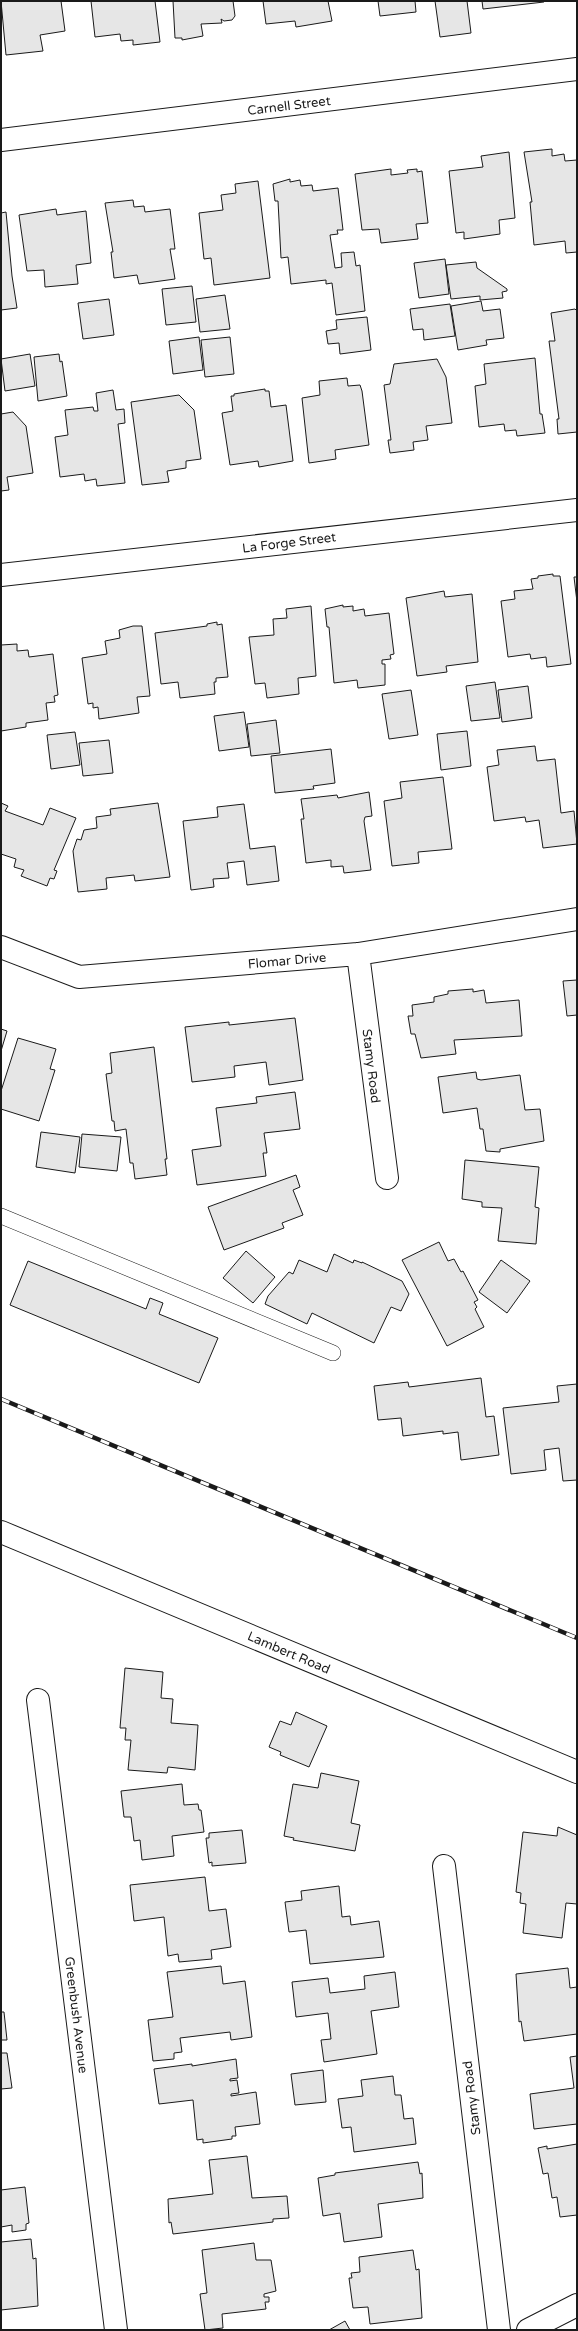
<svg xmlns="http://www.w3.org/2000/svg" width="578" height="2331" viewBox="0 0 578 2331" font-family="'Varela Round',sans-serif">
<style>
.building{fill:#e6e6e6;stroke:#1a1a1a}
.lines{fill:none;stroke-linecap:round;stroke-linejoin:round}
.service-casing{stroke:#1a1a1a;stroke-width:16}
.minor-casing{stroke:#1a1a1a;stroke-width:24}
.secondary-casing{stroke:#1a1a1a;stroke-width:24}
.service{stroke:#fff;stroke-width:15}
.minor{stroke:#fff;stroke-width:22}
.secondary{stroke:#fff;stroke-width:22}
.rail-casing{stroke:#1a1a1a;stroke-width:4.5}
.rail{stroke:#fff;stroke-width:3;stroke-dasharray:9;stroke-linecap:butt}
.labels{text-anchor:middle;stroke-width:3;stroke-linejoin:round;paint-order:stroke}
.street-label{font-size:13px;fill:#1a1a1a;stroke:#fff}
</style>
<rect width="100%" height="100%" fill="#fff"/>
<path class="building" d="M 1,1 L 61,1 L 65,31 L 40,35 L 43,51 L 6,55 Z
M 91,1 L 155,1 L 160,42 L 133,45 L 133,40 L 121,41 L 120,34 L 95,37 Z
M 173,1 L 233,1 L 235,16 L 232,20 L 224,21 L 221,19 L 222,23 L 201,24 L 203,36 L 182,40 L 182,38 L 175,38 Z
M 263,1 L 328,1 L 332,21 L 296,27 L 295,21 L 266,24 Z
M 378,1 L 415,1 L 416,12 L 380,16 Z
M 435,1 L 467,1 L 471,33 L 440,37 Z
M 482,1 L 544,1 L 544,2 L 483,9 Z
M 552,149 L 552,156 L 564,154 L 565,161 L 577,160 L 577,252 L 566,253 L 565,241 L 534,245 L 530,202 L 532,202 L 524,152 Z
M 509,152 L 515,218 L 499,220 L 500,234 L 464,239 L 464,232 L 456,233 L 449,171 L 483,167 L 481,156 Z
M 391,169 L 391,175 L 408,173 L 407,170 L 417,169 L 417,172 L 422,171 L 428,223 L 416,224 L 418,239 L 381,243 L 379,229 L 362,230 L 355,174 Z
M 290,179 L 290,182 L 300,180 L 301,186 L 312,185 L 313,191 L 338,188 L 343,230 L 337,230 L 338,234 L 330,235 L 335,268 L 342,267 L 341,253 L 354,252 L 356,266 L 360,265 L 365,311 L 336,315 L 332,283 L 326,284 L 326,280 L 291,284 L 288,257 L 281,258 L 278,201 L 275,201 L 273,184 Z
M 258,181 L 270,278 L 214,285 L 211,258 L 204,259 L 199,213 L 223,210 L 221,195 L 236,193 L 235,184 Z
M 133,200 L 134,207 L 144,206 L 145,212 L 170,209 L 175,249 L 170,249 L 175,279 L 139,284 L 137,275 L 114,278 L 111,252 L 113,252 L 105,203 Z
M 56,209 L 57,215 L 86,211 L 91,263 L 76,265 L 78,284 L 45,287 L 44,270 L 27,271 L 19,215 Z
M 6,212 L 12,276 L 17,308 L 1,310 L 1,213 Z
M 445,259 L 449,294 L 419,298 L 414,263 Z
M 476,262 L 477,268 L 507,289 L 507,291 L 502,292 L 503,298 L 480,300 L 480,296 L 451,299 L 446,265 Z
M 192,286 L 196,322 L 166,325 L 162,289 Z
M 225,295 L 230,329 L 200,332 L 196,299 Z
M 109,299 L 114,335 L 83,339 L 78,303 Z
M 481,301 L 483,311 L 500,309 L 504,338 L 486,340 L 487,345 L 458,350 L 451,306 Z
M 450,304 L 455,336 L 424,340 L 423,329 L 413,330 L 410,309 Z
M 575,309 L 577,311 L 577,432 L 558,434 L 557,419 L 559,419 L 549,341 L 555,341 L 551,313 Z
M 367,317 L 371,350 L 340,354 L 339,343 L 328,344 L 326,331 L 337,329 L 336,320 Z
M 199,337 L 203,370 L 173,374 L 169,341 Z
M 230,337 L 234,374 L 205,377 L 201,340 Z
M 30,354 L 35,386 L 5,391 L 1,359 Z
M 59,354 L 60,362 L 62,361 L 67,396 L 38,401 L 34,357 Z
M 535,358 L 540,414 L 542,414 L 545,433 L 517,436 L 516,430 L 505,431 L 504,424 L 479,427 L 475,386 L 486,384 L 484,364 Z
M 437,359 L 446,377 L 452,423 L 426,426 L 428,440 L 413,442 L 414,450 L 390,453 L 388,440 L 391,440 L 384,385 L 390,384 L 394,364 Z
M 347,378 L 348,386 L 360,385 L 362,391 L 369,445 L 335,450 L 336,459 L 309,463 L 302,398 L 320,395 L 319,381 Z
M 265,389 L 265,391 L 269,391 L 271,407 L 286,405 L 293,461 L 259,467 L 258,461 L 230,465 L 222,413 L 233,411 L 231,396 L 234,396 L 234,394 Z
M 113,390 L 116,410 L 124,409 L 125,423 L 118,424 L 125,483 L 97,486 L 96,479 L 85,481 L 84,474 L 60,477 L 55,437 L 68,435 L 65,410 L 93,407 L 94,411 L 98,411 L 96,393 Z
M 179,395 L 194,410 L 201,459 L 186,461 L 186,468 L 167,471 L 169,482 L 142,485 L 131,402 Z
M 13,412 L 26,426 L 33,473 L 7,477 L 9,490 L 1,491 L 1,414 Z
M 553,574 L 553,576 L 560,576 L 571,664 L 547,667 L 546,657 L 531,659 L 530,654 L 508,657 L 501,601 L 515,599 L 514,591 L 533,589 L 531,579 L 538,578 L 538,576 Z
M 574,577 L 577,577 L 577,602 Z
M 444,591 L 445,597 L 472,594 L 478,662 L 446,666 L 447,672 L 417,676 L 406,598 Z
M 343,605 L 343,607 L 353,606 L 353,611 L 364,609 L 365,616 L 389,613 L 394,654 L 390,655 L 391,659 L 382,660 L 382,664 L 385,664 L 385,685 L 358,688 L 357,680 L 334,683 L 329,627 L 327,627 L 325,609 Z
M 311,606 L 316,676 L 298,678 L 299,694 L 267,698 L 265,683 L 255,684 L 249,637 L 274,635 L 273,619 L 287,618 L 286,609 Z
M 217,622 L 217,625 L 222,624 L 228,677 L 216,678 L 216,682 L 214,682 L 215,694 L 180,698 L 178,682 L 161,684 L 155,633 L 207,626 L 207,624 Z
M 133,626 L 142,626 L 150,696 L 137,697 L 139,713 L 99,719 L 98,707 L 93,708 L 93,703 L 88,704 L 82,658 L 107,654 L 105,641 L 120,638 L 119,630 Z
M 17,644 L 17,651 L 28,650 L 29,657 L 53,654 L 58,695 L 54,696 L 55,702 L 46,703 L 48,720 L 26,723 L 26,727 L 1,731 L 1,645 Z
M 495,682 L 500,718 L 471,721 L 466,686 Z
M 528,686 L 532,718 L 502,722 L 498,690 Z
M 411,690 L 418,735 L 389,739 L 382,694 Z
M 244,712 L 249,747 L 219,751 L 214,716 Z
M 276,720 L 280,753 L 251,756 L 247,724 Z
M 467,731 L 471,766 L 441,770 L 437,734 Z
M 75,732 L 80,765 L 51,769 L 47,735 Z
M 109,740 L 113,773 L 83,776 L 79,743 Z
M 535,746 L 537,761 L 555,759 L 561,813 L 574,811 L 577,844 L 543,848 L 539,820 L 526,822 L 525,817 L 494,821 L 487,767 L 499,765 L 497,750 Z
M 331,749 L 335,783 L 313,786 L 314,789 L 275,793 L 271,756 Z
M 443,777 L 452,849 L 418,852 L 419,863 L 392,866 L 384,801 L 402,798 L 400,782 Z
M 369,792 L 372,816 L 365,817 L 364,821 L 371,870 L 344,873 L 343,866 L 331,867 L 331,860 L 306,863 L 301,819 L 304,819 L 301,799 L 337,795 L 338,798 Z
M 1,803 L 8,806 L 5,811 L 43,825 L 50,808 L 76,818 L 54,870 L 57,871 L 54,879 L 50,878 L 47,886 L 21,876 L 24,870 L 14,867 L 16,859 L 1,854 Z
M 158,803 L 170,877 L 135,881 L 134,875 L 106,878 L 107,889 L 78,892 L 73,851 L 77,839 L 81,840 L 84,830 L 97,828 L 96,817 L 111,815 L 110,809 Z
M 244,804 L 250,849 L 275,846 L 279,881 L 247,885 L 244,861 L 227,863 L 229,878 L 213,879 L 214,887 L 191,890 L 183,821 L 218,817 L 217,807 Z
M 577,980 L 577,1015 L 567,1016 L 563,981 Z
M 473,989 L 473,992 L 484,990 L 486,1003 L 519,1000 L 522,1036 L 454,1040 L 456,1054 L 421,1058 L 415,1034 L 411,1034 L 408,1016 L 413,1016 L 412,1005 L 434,1002 L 434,997 L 448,994 L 448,991 Z
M 295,1018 L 303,1080 L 269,1085 L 266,1062 L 234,1066 L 235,1077 L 192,1082 L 185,1027 L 229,1022 L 229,1025 Z
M 1,1029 L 7,1031 L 1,1051 Z
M 18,1038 L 56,1049 L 50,1069 L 55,1070 L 39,1121 L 1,1109 L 1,1091 Z
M 154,1047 L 167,1159 L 165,1159 L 167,1175 L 135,1179 L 133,1163 L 130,1163 L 126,1129 L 115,1131 L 114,1121 L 112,1121 L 106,1074 L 112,1073 L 110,1053 Z
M 476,1072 L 477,1079 L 481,1080 L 520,1075 L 525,1110 L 540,1109 L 544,1141 L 500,1149 L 500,1152 L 486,1151 L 483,1129 L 480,1129 L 477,1108 L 443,1113 L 438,1077 Z
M 295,1092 L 300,1129 L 264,1133 L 267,1153 L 263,1153 L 266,1176 L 197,1185 L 192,1150 L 221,1146 L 216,1108 L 257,1103 L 256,1097 Z
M 41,1132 L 80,1137 L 75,1173 L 36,1167 Z
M 82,1134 L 121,1137 L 117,1171 L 79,1167 Z
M 465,1160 L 539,1167 L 535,1207 L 539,1208 L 536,1244 L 498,1241 L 502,1208 L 482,1207 L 482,1202 L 462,1199 Z
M 296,1175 L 300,1187 L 293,1190 L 303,1215 L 282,1223 L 284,1228 L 224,1250 L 208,1207 Z
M 439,1242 L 448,1261 L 454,1259 L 461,1272 L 463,1271 L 478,1300 L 474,1302 L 477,1307 L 475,1309 L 484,1327 L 447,1346 L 402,1260 Z
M 246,1251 L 275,1277 L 253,1303 L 223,1278 Z
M 334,1254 L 353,1263 L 354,1260 L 362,1263 L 362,1262 L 402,1281 L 409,1294 L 401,1311 L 391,1307 L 374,1343 L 312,1313 L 307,1324 L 265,1304 L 268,1296 L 289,1272 L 293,1274 L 299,1260 L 327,1272 Z
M 501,1260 L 530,1281 L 507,1313 L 479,1292 Z
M 28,1261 L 146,1309 L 150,1298 L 163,1303 L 159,1314 L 218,1338 L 199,1383 L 10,1305 Z
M 481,1378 L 486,1417 L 494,1416 L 499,1455 L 461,1460 L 458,1432 L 443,1434 L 443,1431 L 403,1436 L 401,1418 L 378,1420 L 374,1386 L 408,1382 L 409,1387 Z
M 577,1384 L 577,1480 L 563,1481 L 559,1448 L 544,1450 L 546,1470 L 511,1474 L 503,1408 L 559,1402 L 557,1386 Z
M 125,1668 L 163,1672 L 161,1698 L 173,1699 L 171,1723 L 198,1725 L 195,1770 L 168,1767 L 167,1773 L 128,1770 L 131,1740 L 125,1740 L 126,1728 L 120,1728 Z
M 296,1712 L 327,1726 L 309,1767 L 280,1755 L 281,1752 L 269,1747 L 280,1721 L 291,1725 Z
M 321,1773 L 359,1781 L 351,1823 L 360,1825 L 355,1851 L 293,1840 L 294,1838 L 284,1836 L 293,1784 L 318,1788 Z
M 182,1784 L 184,1805 L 198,1804 L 199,1810 L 201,1810 L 204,1832 L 172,1836 L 174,1856 L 142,1860 L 140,1840 L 134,1841 L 131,1817 L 124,1817 L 121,1791 Z
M 558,1827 L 577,1835 L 577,1904 L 566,1903 L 562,1938 L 523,1933 L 526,1904 L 520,1903 L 521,1893 L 516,1892 L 523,1832 L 557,1836 Z
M 242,1830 L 246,1863 L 212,1866 L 212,1862 L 209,1863 L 206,1838 L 209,1838 L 209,1833 Z
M 205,1877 L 209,1911 L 226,1909 L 231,1947 L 211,1950 L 212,1959 L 179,1962 L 178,1954 L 168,1956 L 164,1917 L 134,1921 L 130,1885 Z
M 339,1886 L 342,1917 L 350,1916 L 351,1925 L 379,1921 L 384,1957 L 310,1964 L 306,1930 L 289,1932 L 285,1902 L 302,1900 L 301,1891 Z
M 221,1966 L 223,1984 L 245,1981 L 252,2037 L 231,2040 L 230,2032 L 180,2038 L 182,2052 L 174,2053 L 174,2059 L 153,2061 L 148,2020 L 173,2017 L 167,1972 Z
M 568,1968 L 570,1988 L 577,1987 L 577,2034 L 524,2041 L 521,2021 L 519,2022 L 516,1974 Z
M 395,1972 L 399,2007 L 371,2011 L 377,2054 L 324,2062 L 321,2040 L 331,2039 L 328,2013 L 296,2017 L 292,1982 L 328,1978 L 330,1993 L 365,1989 L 364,1976 Z
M 1,2012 L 4,2012 L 7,2040 L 1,2040 Z
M 1,2053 L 7,2053 L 12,2088 L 1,2089 Z
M 577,2056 L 577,2124 L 534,2129 L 530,2094 L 574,2088 L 570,2057 Z
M 236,2059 L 238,2078 L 230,2079 L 230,2081 L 237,2080 L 239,2093 L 231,2094 L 231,2096 L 256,2092 L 260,2124 L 235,2127 L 236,2136 L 232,2136 L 232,2139 L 203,2143 L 203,2139 L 197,2140 L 193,2100 L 159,2104 L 154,2069 L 192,2064 L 192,2066 Z
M 323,2070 L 326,2102 L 295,2105 L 291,2074 Z
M 393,2076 L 395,2095 L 401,2095 L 404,2119 L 413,2118 L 416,2144 L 354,2152 L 351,2127 L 342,2128 L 338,2099 L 363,2096 L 361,2080 Z
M 577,2144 L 577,2215 L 560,2217 L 557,2197 L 552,2198 L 548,2173 L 543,2174 L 538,2148 L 547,2146 L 547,2149 Z
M 247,2156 L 252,2198 L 287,2196 L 289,2218 L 273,2219 L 273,2222 L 173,2234 L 171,2222 L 169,2223 L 168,2199 L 213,2194 L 209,2160 Z
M 418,2162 L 420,2174 L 422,2173 L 423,2198 L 378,2204 L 382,2237 L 344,2242 L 340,2213 L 323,2216 L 318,2178 L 335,2175 L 335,2173 Z
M 25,2187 L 29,2223 L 26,2224 L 26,2230 L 12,2232 L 12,2225 L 1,2227 L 1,2190 Z
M 31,2239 L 33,2259 L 36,2258 L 38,2306 L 1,2310 L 1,2242 Z
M 254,2243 L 256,2260 L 271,2260 L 276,2291 L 264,2294 L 264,2297 L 269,2297 L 269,2302 L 265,2302 L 266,2309 L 222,2314 L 223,2328 L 205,2330 L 200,2294 L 207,2293 L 202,2250 Z
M 413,2250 L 416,2270 L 419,2269 L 422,2318 L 370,2324 L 368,2307 L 353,2308 L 349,2278 L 352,2278 L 351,2273 L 360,2272 L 359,2257 Z
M 345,2321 L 350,2330 L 329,2330 Z"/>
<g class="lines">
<g class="service-casing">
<path id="service" d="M 1,1216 L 333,1353"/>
</g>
<g class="minor-casing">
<path id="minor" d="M 1,140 L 577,69
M 1,575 L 577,510
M 1,947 L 79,977 L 358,954 L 577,919
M 358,954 L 387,1178
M 38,1700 L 116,2330
M 444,1866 L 499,2330
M 528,2330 L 577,2305"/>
</g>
<g class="secondary-casing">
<path id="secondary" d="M 1,1532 L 577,1772"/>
</g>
<use href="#service" class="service"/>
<use href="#minor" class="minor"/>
<use href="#secondary" class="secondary"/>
<g class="rail-casing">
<path id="rail" d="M 1,1399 L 577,1638"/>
</g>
<use href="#rail" class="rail"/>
</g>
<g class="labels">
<g class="street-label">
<text transform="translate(289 105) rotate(-7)" y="5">Carnell Street</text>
<text transform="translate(289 542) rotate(-7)" y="5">La Forge Street</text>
<text transform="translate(287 960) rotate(-5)" y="5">Flomar Drive</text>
<text transform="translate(372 1066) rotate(83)" y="5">Stamy Road</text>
<text transform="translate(289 1652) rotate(23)" y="5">Lambert Road</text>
<text transform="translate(77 2015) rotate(83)" y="5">Greenbush Avenue</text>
<text transform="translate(471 2098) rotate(-97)" y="5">Stamy Road</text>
</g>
</g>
<rect width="578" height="2331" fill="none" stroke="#1a1a1a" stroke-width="4"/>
</svg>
